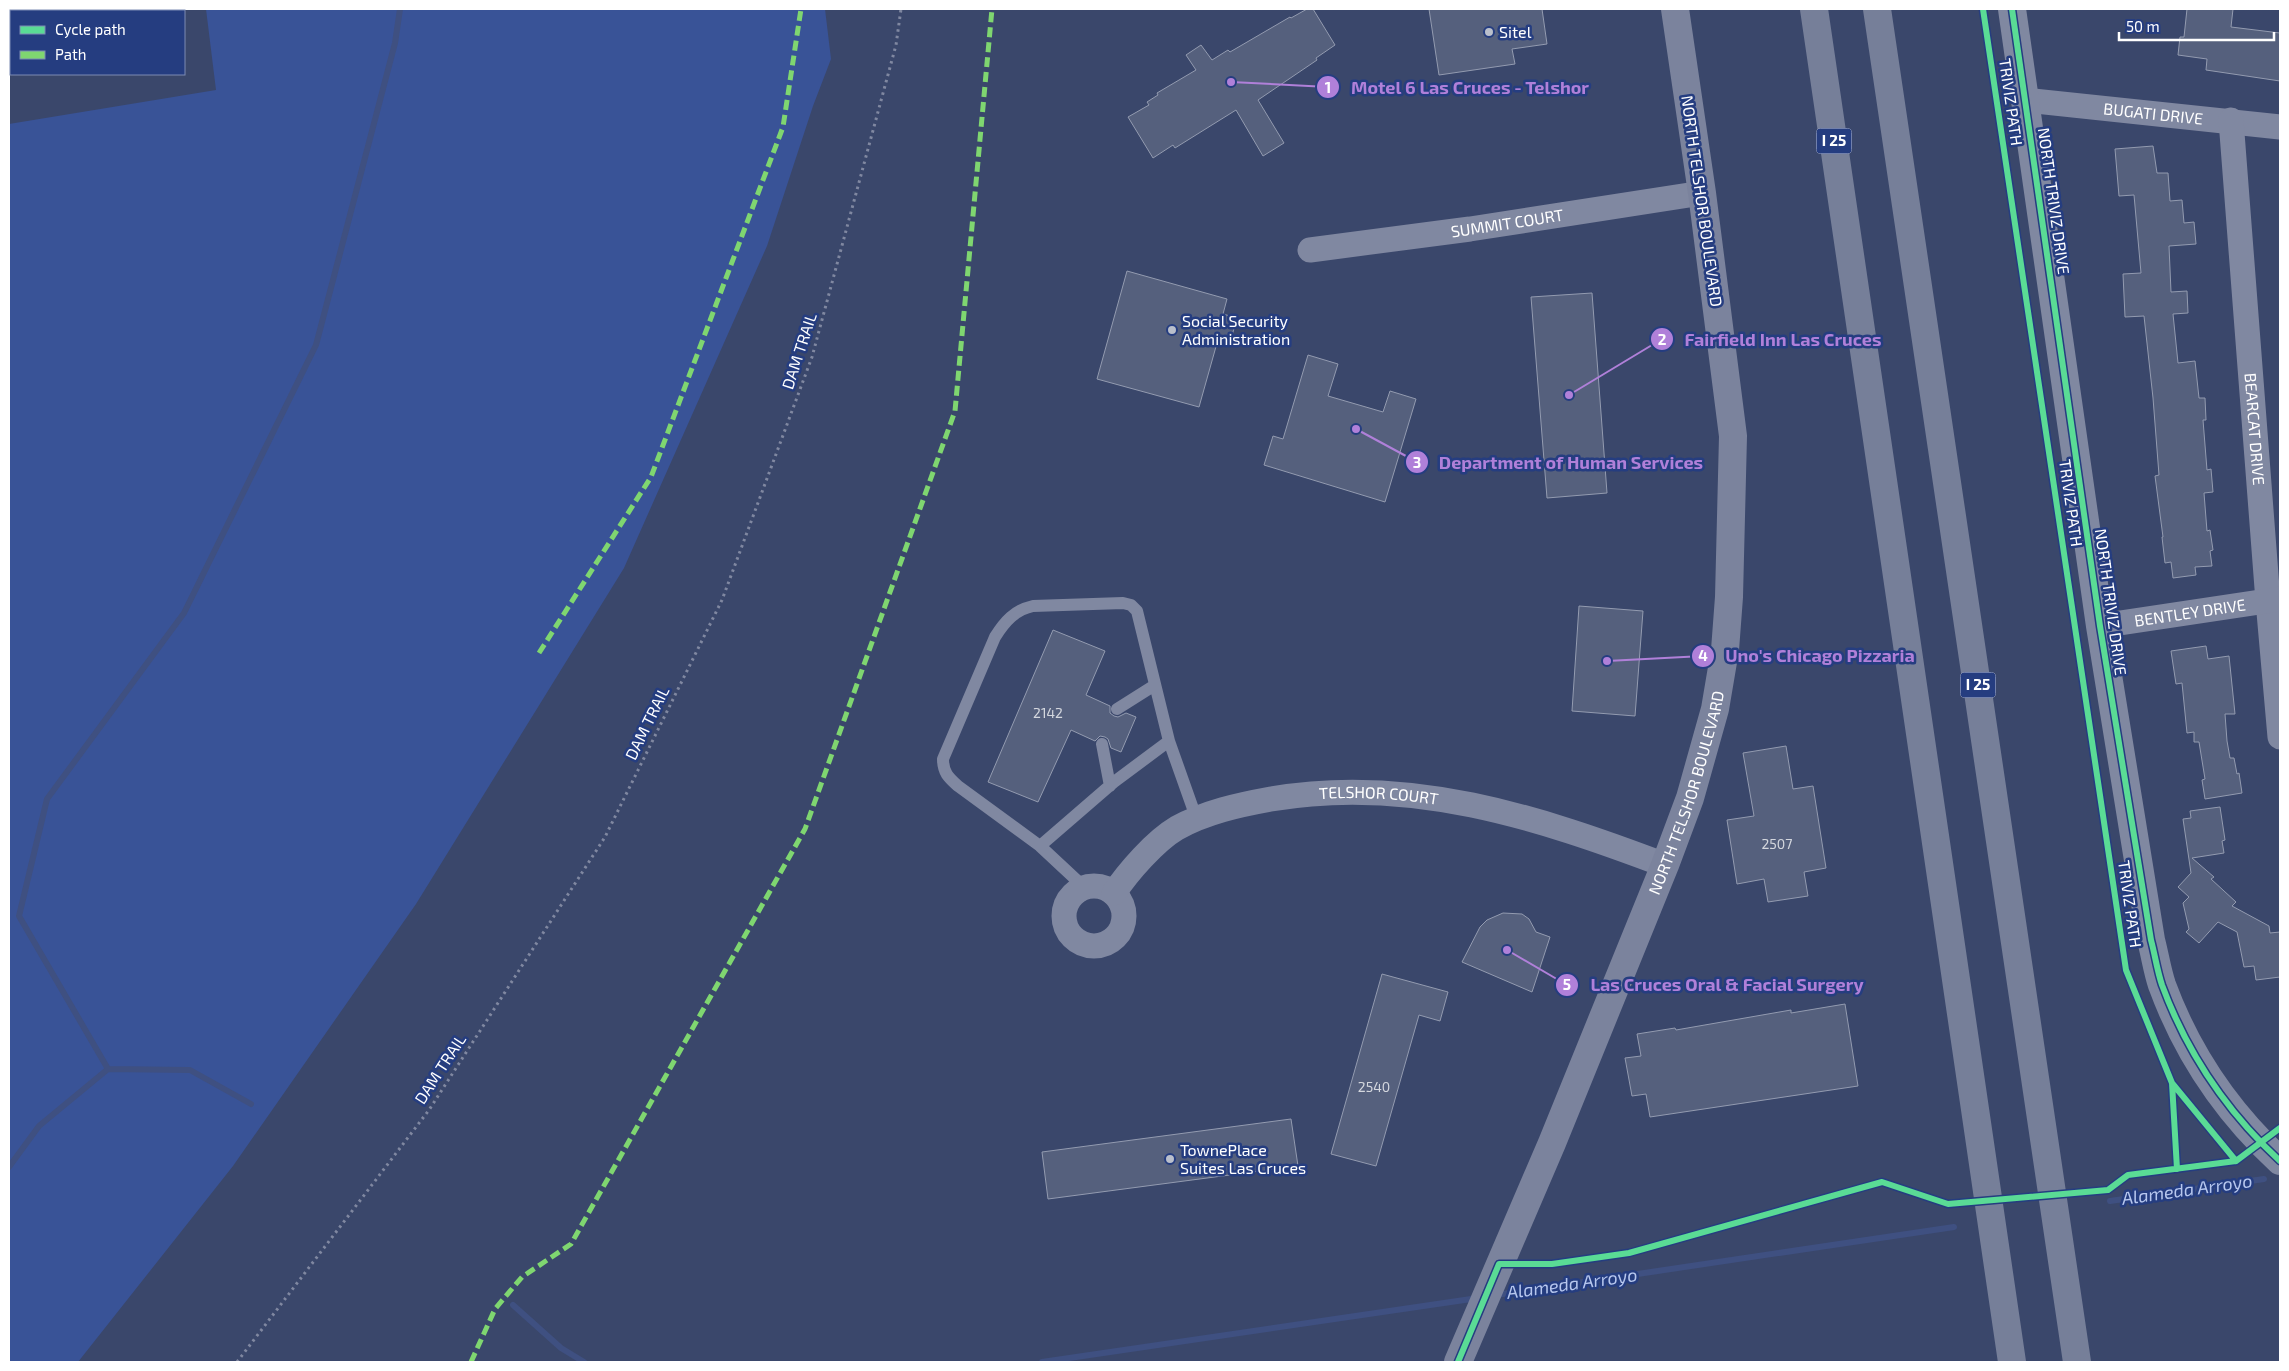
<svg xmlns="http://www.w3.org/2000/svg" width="2289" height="1371" viewBox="0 0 2289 1371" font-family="'Exo 2',sans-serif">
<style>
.green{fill:#395397}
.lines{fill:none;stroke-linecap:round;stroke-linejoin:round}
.stream{stroke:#3f5081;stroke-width:6}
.building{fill:#55607d;stroke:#939bb0}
.path{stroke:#8088a1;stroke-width:3;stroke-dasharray:2.5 4;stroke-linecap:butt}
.service{stroke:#8088a1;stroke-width:12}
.minor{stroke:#8088a1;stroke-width:25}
.tertiary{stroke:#8088a1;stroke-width:28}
.secondary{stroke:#7b839d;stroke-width:28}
.motorway{stroke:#767f99;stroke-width:28}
.quiet{stroke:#7fd670;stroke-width:5;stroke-dasharray:10 5;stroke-linecap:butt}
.cycleway-casing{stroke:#253d80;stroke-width:9}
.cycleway{stroke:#5adb95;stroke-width:6}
.poi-dot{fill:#babfcb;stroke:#253d80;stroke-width:2}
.labels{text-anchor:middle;stroke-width:5;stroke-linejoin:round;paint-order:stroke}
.number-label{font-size:14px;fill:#d4d7de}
.shield{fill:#253d80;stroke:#bec5d9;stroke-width:1}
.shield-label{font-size:15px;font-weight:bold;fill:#fff}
.poi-label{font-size:16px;fill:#fff;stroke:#253d80;text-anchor:start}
.street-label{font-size:16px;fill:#fff;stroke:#253d80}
.water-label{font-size:18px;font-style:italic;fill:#b7c7ee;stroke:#253d80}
.leader{fill:none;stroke:#b080d9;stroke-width:2}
.callout-dot{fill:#b080d9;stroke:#253d80;stroke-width:2}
.mark-label{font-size:15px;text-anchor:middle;font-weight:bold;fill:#fff}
.callout-label{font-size:18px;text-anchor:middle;font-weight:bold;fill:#b080d9;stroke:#253d80;stroke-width:5;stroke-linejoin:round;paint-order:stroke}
</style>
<rect width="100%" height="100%" fill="#3a476b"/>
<path class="green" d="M 206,9 L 825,9 L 831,59 L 813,106 L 767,246 L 624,568 L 416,904 L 233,1166 L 78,1362 L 9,1362 L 9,124 L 216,90 Z"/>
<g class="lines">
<path class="stream" d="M 108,1069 L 19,916 L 47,799 L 184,613 L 316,345 L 395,43 L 400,9
M 9,1167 L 39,1126 L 108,1069 L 190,1070 L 251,1104
M 2110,1201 L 2264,1179
M 1496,1295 L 1954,1227
M 513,1305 L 561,1348 L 584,1362
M 1042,1362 L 1478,1298"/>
</g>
<path class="building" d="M 1307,9 L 1313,9 L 1335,45 L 1316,58 L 1317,60 L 1258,100 L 1284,143 L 1263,156 L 1236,110 L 1175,148 L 1173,145 L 1153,158 L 1128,117 L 1149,105 L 1147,102 L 1158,95 L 1157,93 L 1196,70 L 1186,55 L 1201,45 L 1212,60 L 1228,50 L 1230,52 L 1290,17 L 1291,18 Z
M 1429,9 L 1542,9 L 1547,44 L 1512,49 L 1515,64 L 1439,75 Z
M 2187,9 L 2233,9 L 2231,27 L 2280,33 L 2280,81 L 2206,70 L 2207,59 L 2178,55 L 2180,37 L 2184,37 Z
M 2153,146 L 2157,173 L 2168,173 L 2170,201 L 2182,200 L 2184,223 L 2194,222 L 2196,244 L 2169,246 L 2171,292 L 2187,291 L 2188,313 L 2173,314 L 2178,363 L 2195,361 L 2199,398 L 2205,398 L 2206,420 L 2203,420 L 2207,470 L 2211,469 L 2213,492 L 2204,493 L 2207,531 L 2210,530 L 2213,550 L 2210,551 L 2212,566 L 2195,567 L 2196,575 L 2173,578 L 2171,562 L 2165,563 L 2162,537 L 2163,537 L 2155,476 L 2159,475 L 2153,398 L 2144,316 L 2125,317 L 2123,274 L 2141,273 L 2134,195 L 2119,196 L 2115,149 Z
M 1127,271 L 1227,299 L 1223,314 L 1237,318 L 1229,346 L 1217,343 L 1199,407 L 1097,379 Z
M 1592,293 L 1607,493 L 1547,498 L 1531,297 Z
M 1308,355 L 1338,364 L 1328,396 L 1383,412 L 1390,391 L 1416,399 L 1385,502 L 1264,465 L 1273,436 L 1283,439 Z
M 1579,606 L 1643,611 L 1635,716 L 1572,711 Z
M 1053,630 L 1105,651 L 1086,695 L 1110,706 L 1110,713 L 1114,716 L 1118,717 L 1126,713 L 1136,717 L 1121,752 L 1111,748 L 1108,739 L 1105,737 L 1100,736 L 1095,741 L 1071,730 L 1038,802 L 988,782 Z
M 2206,646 L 2208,659 L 2229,656 L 2235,714 L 2225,714 L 2227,741 L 2230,758 L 2234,758 L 2237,774 L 2239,773 L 2242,793 L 2205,799 L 2202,780 L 2205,779 L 2199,742 L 2194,742 L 2194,732 L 2187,733 L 2182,683 L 2176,684 L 2171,651 Z
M 1786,746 L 1793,789 L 1813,786 L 1826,868 L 1804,872 L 1808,896 L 1768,902 L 1764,879 L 1737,884 L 1727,820 L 1754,816 L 1743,753 Z
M 2220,807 L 2225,840 L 2222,841 L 2224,853 L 2192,858 L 2214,877 L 2211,879 L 2236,902 L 2232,906 L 2269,926 L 2270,933 L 2280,932 L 2280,977 L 2256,980 L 2254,966 L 2244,967 L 2237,932 L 2218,922 L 2199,943 L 2186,932 L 2189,929 L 2183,903 L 2189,897 L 2178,887 L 2191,873 L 2183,819 L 2191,818 L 2190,811 Z
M 1503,913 L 1522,914 L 1529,919 L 1536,932 L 1550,937 L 1532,992 L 1462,962 L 1480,927 L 1487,920 Z
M 1382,974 L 1448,992 L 1440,1021 L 1419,1015 L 1376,1166 L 1331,1154 Z
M 1845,1004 L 1858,1086 L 1650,1117 L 1646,1094 L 1632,1096 L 1625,1058 L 1641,1056 L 1637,1034 L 1675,1028 L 1676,1030 L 1791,1010 L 1791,1013 Z
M 1291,1119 L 1298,1166 L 1048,1199 L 1042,1152 Z"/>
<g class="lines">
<path class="path" d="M 237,1362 L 429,1110 L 605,837 L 722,600 L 812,357 L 896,45 L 901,9"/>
<path class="service" d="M 1117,709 L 1155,685
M 1102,744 L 1110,786
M 1040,846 L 1114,782 L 1169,741
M 1084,887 L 1040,846 L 958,786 C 949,778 943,773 943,759 L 995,637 C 1005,621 1015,610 1033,606 L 1123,603 L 1131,605 L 1137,611 L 1169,741 L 1197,820"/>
<g class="minor">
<path id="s1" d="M 2025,100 L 2280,127"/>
<path id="s2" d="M 2231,120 L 2268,601 L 2280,737"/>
<path id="s3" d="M 1310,250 L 1470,229 L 1702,193"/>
<path id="s4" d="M 2100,626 L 2280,599"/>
<circle cx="1094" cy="916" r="30"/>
<path id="s5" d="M 1114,893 C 1128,872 1155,841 1177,828 C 1206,812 1238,805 1271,799 C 1409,775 1538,817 1665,865"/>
</g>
<path class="tertiary" d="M 2012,9 L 2100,626 L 2151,940 C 2155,955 2157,970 2162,985 C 2187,1053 2227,1112 2280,1161"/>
<path class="secondary" id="s6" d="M 1458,1362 L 1552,1143 L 1665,865 L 1690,798 L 1715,709 L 1725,650 L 1729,597 L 1733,436 L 1702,193 L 1675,9"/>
<path class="motorway" d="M 1814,9 L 2012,1362
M 1877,9 L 2077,1362"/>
<path class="quiet" d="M 539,653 L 651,477 L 783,127 L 801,9
M 471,1362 L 495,1309 L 522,1277 L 571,1244 L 805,829 L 955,411 L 992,9"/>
<g class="cycleway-casing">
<path id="cycleway" d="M 1983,9 L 2126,970 L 2172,1083 L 2177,1169
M 2012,9 L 2100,626 L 2151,940 C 2155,955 2157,970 2162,985 C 2187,1053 2227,1112 2280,1161
M 2172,1083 L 2236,1161
M 1458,1362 L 1499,1264 L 1552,1264 L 1629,1253 L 1882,1182 L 1948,1204 L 2108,1190 L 2128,1175 L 2236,1161 L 2280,1128"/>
</g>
<use href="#cycleway" class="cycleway"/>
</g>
<g class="poi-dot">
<circle cx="1489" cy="32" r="5"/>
<circle cx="1172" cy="330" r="5"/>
<circle cx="1170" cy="1159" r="5"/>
</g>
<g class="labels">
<g class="number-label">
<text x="1048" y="718">2142</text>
<text x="1777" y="849">2507</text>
<text x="1374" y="1092">2540</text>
</g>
<g class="shield">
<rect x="1816.5" y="128.5" width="35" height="25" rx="4"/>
<rect x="1960.5" y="672.5" width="35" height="25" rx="4"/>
</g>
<g class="shield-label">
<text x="1834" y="146">I 25</text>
<text x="1978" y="690">I 25</text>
</g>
<g class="poi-label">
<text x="1499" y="38">Sitel</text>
<text x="1182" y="327">Social Security<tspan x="1182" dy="18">Administration</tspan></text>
<text x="1180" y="1156">TownePlace<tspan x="1180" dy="18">Suites Las Cruces</tspan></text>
</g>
<g class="street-label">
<text transform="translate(2011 102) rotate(82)" y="6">TRIVIZ PATH</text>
<text dy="6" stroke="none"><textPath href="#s1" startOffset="129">BUGATI DRIVE</textPath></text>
<text transform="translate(1702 201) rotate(82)" y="6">NORTH TELSHOR BOULEVARD</text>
<text transform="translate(2054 201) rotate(82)" y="6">NORTH TRIVIZ DRIVE</text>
<text dy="6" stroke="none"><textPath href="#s3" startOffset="199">SUMMIT COURT</textPath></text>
<text transform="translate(799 351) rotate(-72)" y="6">DAM TRAIL</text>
<text dy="6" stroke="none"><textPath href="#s2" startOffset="310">BEARCAT DRIVE</textPath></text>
<text transform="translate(2071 503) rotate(82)" y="6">TRIVIZ PATH</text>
<text transform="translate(2111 602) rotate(82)" y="6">NORTH TRIVIZ DRIVE</text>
<text dy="6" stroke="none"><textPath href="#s4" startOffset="91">BENTLEY DRIVE</textPath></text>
<text transform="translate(647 723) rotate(-64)" y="6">DAM TRAIL</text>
<text dy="6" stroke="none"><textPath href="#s6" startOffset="614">NORTH TELSHOR BOULEVARD</textPath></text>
<text dy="6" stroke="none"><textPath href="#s5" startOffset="298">TELSHOR COURT</textPath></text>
<text transform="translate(2130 904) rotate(82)" y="6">TRIVIZ PATH</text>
<text transform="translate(440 1069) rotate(-57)" y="6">DAM TRAIL</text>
</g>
<g class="water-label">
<text transform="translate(2187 1190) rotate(-8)" y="6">Alameda Arroyo</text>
<text transform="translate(1572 1284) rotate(-8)" y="6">Alameda Arroyo</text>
</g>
</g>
<path class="leader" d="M1231 82L1328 87M1569 395L1662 339M1356 429L1417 462M1607 661L1703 656M1507 950L1567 985"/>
<g class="callout-dot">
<circle cx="1231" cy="82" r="5"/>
<circle cx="1569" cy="395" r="5"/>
<circle cx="1356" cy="429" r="5"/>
<circle cx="1607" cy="661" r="5"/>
<circle cx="1507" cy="950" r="5"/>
<circle cx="1328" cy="87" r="12"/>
<circle cx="1662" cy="339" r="12"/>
<circle cx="1417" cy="462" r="12"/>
<circle cx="1703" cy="656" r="12"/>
<circle cx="1567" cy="985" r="12"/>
</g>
<g class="mark-label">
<text x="1328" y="93">1</text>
<text x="1662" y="345">2</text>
<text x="1417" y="468">3</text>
<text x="1703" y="661">4</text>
<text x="1567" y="990">5</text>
</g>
<g class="callout-label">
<text x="1470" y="94">Motel 6 Las Cruces - Telshor</text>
<text x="1783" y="346">Fairfield Inn Las Cruces</text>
<text x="1571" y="469">Department of Human Services</text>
<text x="1820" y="662">Uno's Chicago Pizzaria</text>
<text x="1727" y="991">Las Cruces Oral &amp; Facial Surgery</text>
</g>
<rect width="2289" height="1371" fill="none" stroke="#ffffff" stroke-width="20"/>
<rect x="10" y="10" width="175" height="65" fill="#253d80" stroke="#7c8bb3"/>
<rect x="20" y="26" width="25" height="8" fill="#5adb95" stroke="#7c8bb3"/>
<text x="55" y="35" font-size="15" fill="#ffffff">Cycle path</text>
<rect x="20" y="51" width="25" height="8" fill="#7fd670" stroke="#7c8bb3"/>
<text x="55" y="60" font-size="15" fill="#ffffff">Path</text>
<path d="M2119 32v8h155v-8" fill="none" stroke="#ffffff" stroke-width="2.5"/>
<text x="2126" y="32" font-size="15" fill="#ffffff" stroke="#253d80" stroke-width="4" paint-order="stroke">50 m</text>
</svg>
